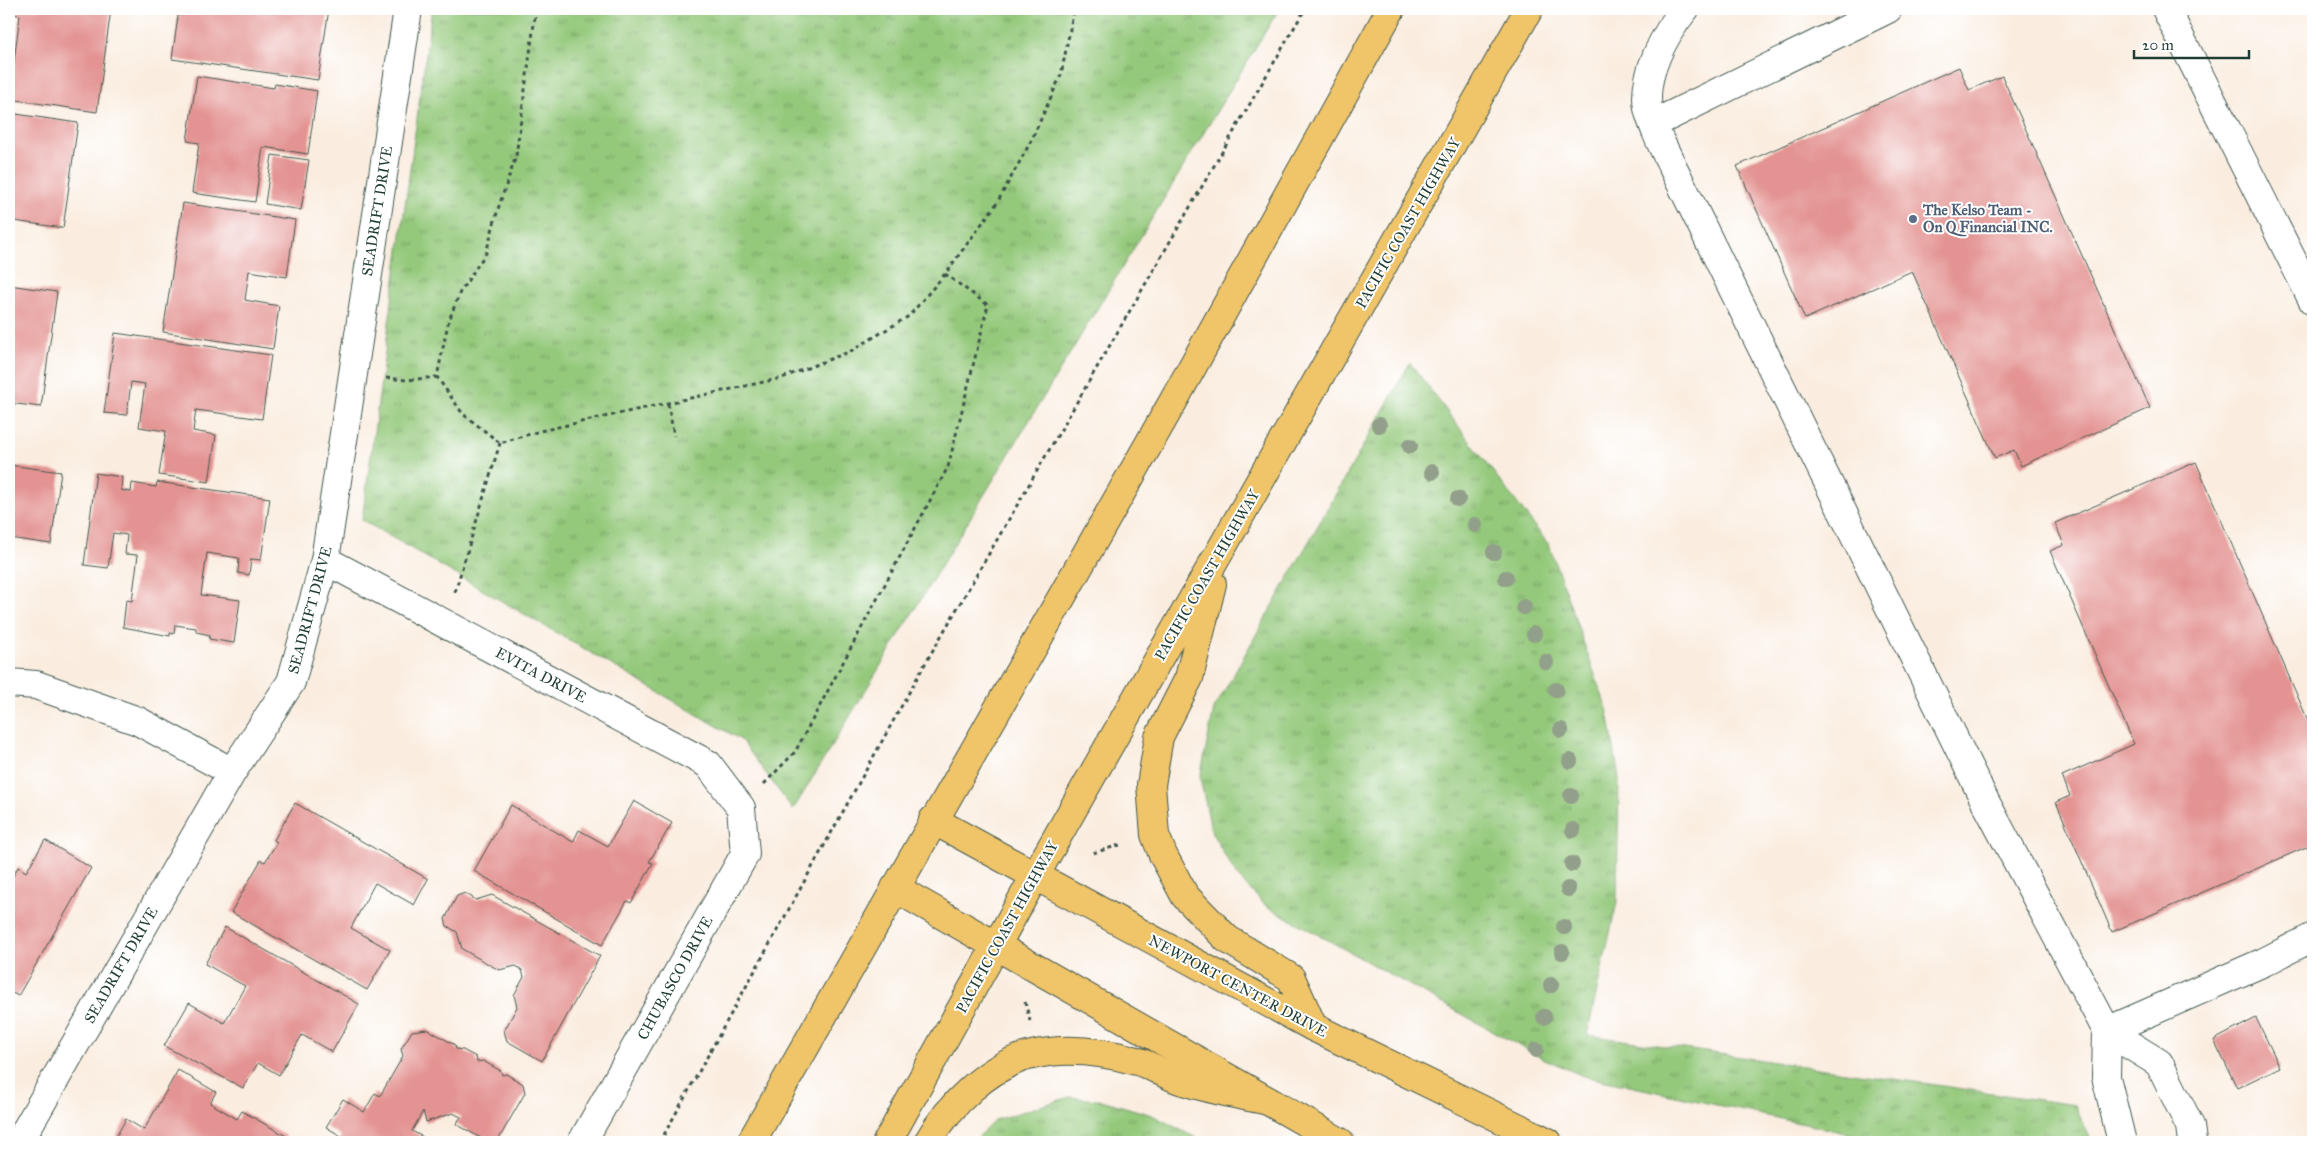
<svg xmlns="http://www.w3.org/2000/svg" width="2322" height="1151" viewBox="0 0 2322 1151" font-family="'IM FELL Great Primer',serif">
<style>
.grass{fill:url(#grass-tufts);stroke:#5a8358}
.building{fill:#e39391}
.lines{fill:none;stroke-linecap:round;stroke-linejoin:round}
.minor-casing{stroke:#40574e;stroke-width:30}
.major-casing{stroke:#40574e;stroke-width:30}
.highway-casing{stroke:#40574e;stroke-width:30}
.path{stroke:#40574e;stroke-width:3;stroke-dasharray:4 4;stroke-linecap:butt}
.minor{stroke:#fff;stroke-width:28}
.major{stroke:#f0c469;stroke-width:28}
.highway{stroke:#f0c469;stroke-width:28}
.tree{fill:#929f8b}
.service-dot{fill:#5c6f8a;stroke:#fff;stroke-width:2}
.labels{text-anchor:middle;stroke-width:4;stroke-linejoin:round;paint-order:stroke}
.service-label{font-size:15px;font-weight:bold;fill:#4e5e75;stroke:#fff;text-anchor:start}
.street-label{font-size:15px;fill:#1f3d34;stroke:#fff}
</style>
<defs>
<pattern id="grass-tufts" width="24" height="20" patternUnits="userSpaceOnUse" patternTransform="scale(1.25)"><rect width="24" height="20" fill="#94c97b"/><path d="M3 7l-1-3M5 7V3M7 7l1-3M15 17l-1-3M17 17v-4M19 17l1-3" fill="none" stroke="#78a466"/></pattern>
</defs>
<rect width="100%" height="100%" fill="#fff"/>
<filter id="ink" filterUnits="userSpaceOnUse"><feTurbulence type="fractalNoise" baseFrequency=".02" numOctaves="2"/><feDisplacementMap in="SourceGraphic" scale="10" xChannelSelector="R" yChannelSelector="G"/><feConvolveMatrix kernelMatrix="1 2 1 2 8 2 1 2 1" color-interpolation-filters="sRGB"/></filter>
<filter id="wash" filterUnits="userSpaceOnUse"><feTurbulence type="fractalNoise" baseFrequency=".0096" numOctaves="4" result="noise"/><feDisplacementMap in="SourceGraphic" scale="20" xChannelSelector="R" yChannelSelector="G"/><feGaussianBlur stdDeviation="1.12" result="paint"/><feColorMatrix in="noise" values="0 0 0 0 0 0 0 0 0 0 0 0 0 0 0 0 0 1.4 0 .05"/><feComposite in="paint" operator="in"/></filter>
<g filter="url(#wash)">
<rect width="100%" height="100%" fill="#faede0"/>
<path class="grass" d="M 432,9 L 1279,9 L 793,810 L 741,740 L 362,520 Z
M 1410,363 L 1549,545 L 1608,712 L 1619,778 L 1617,902 L 1587,1035 L 2075,1105 L 2091,1140 L 2090,1142 L 1887,1142 L 1583,1076 L 1538,1056 L 1266,906 L 1237,876 L 1212,833 L 1200,778 L 1214,709 Z
M 1070,1097 L 1105,1101 L 1152,1115 L 1204,1142 L 973,1142 L 995,1120 Z"/>
<g id="blocks">
<path class="building" d="M 9,9 L 111,9 L 97,112 L 9,99 L 20,15 L 9,14 Z
M 179,9 L 329,9 L 318,80 L 172,59 Z
M 1959,67 L 1969,90 L 2002,76 L 2150,408 L 2021,466 L 2014,450 L 1995,458 L 1912,271 L 1805,319 L 1737,166 Z
M 197,76 L 274,88 L 275,84 L 317,91 L 308,154 L 263,147 L 255,202 L 192,193 L 199,143 L 187,141 Z
M 9,113 L 78,123 L 63,228 L 14,221 L 11,245 L 9,245 Z
M 272,155 L 309,160 L 301,210 L 265,204 Z
M 183,203 L 295,220 L 287,277 L 249,271 L 245,300 L 279,306 L 273,349 L 163,332 Z
M 9,285 L 57,292 L 41,407 L 9,403 Z
M 115,333 L 271,355 L 262,419 L 196,410 L 193,431 L 216,435 L 209,482 L 159,475 L 166,431 L 139,427 L 145,384 L 131,382 L 127,415 L 104,413 Z
M 2196,462 L 2313,732 L 2313,844 L 2112,932 L 2056,802 L 2070,796 L 2062,776 L 2134,744 L 2050,551 L 2064,545 L 2055,523 Z
M 9,465 L 61,472 L 51,544 L 9,538 Z
M 96,473 L 122,477 L 121,490 L 131,492 L 132,483 L 156,487 L 157,482 L 270,498 L 261,560 L 251,559 L 249,575 L 238,573 L 239,558 L 207,553 L 201,595 L 240,600 L 234,643 L 209,639 L 210,635 L 196,632 L 196,628 L 175,625 L 174,634 L 170,633 L 170,636 L 123,627 L 126,600 L 132,601 L 138,555 L 125,554 L 127,535 L 113,533 L 108,568 L 84,565 Z
M 634,801 L 672,823 L 649,862 L 653,863 L 631,903 L 627,901 L 602,945 L 474,871 L 511,805 L 573,842 L 579,830 L 608,846 Z
M 295,803 L 428,879 L 414,905 L 375,883 L 351,928 L 390,950 L 367,990 L 231,912 L 261,860 L 265,862 L 277,842 L 274,840 Z
M 45,840 L 91,868 L 18,996 L 9,991 L 9,884 L 18,867 L 26,872 Z
M 465,893 L 476,900 L 492,895 L 600,956 L 542,1061 L 507,1041 L 504,1031 L 517,1007 L 514,995 L 524,977 L 522,970 L 516,966 L 499,970 L 462,949 L 457,932 L 447,926 L 445,919 L 457,896 Z
M 225,927 L 359,1004 L 332,1052 L 302,1035 L 279,1075 L 258,1063 L 243,1088 L 164,1046 L 189,1003 L 224,1023 L 245,986 L 205,964 Z
M 2256,1018 L 2280,1067 L 2237,1088 L 2214,1040 Z
M 427,1029 L 455,1045 L 456,1049 L 463,1050 L 476,1057 L 477,1062 L 483,1061 L 501,1071 L 502,1075 L 506,1074 L 523,1084 L 525,1093 L 497,1142 L 488,1142 L 456,1124 L 461,1117 L 453,1113 L 426,1122 L 423,1111 L 412,1131 L 432,1142 L 338,1142 L 341,1136 L 326,1127 L 343,1099 L 364,1112 L 375,1093 L 380,1096 L 403,1056 L 401,1049 L 412,1031 Z
M 178,1070 L 216,1092 L 210,1103 L 237,1119 L 242,1111 L 286,1136 L 282,1142 L 113,1142 L 126,1119 L 144,1130 Z"/>
</g>
</g>
<g filter="url(#ink)">
<use href="#blocks" fill-opacity="0" stroke="#40574e" stroke-width="1"/>
<g class="lines">
<g class="minor-casing">
<path id="minor" d="M 1685,9 C 1665,33 1642,76 1648,108 C 1650,119 1656,131 1660,141 L 1985,801 L 2107,1031 L 2106,1077 L 2122,1142
M 2166,9 L 2313,301
M 1653,124 L 1888,9
M 325,560 L 708,764 L 741,808 L 745,854 L 582,1142
M 9,683 L 36,685 L 138,721 L 232,772
M 2107,1031 L 2264,962 L 2313,937
M 2107,1031 L 2159,1063 L 2190,1126 L 2192,1142
M 19,1142 L 232,772 L 291,682 L 325,560 L 408,9"/>
</g>
<g class="major-casing">
<path id="major" d="M 933,820 L 1313,1027 L 1548,1142
M 895,888 L 1340,1142"/>
</g>
<g class="highway-casing">
<path id="highway" d="M 1212,584 L 1189,678 L 1159,737 L 1151,785 L 1155,835 L 1163,855 L 1185,896 L 1227,939 L 1291,978 L 1313,1027
M 751,1142 L 1174,400 L 1391,9
M 887,1142 L 1036,874 L 1529,9
M 928,1142 C 948,1106 990,1064 1032,1055 C 1066,1047 1105,1052 1137,1061 C 1153,1066 1167,1076 1183,1081 C 1210,1090 1240,1095 1268,1101"/>
</g>
<path class="path" d="M 536,9 L 516,156 L 498,209 L 486,253 L 460,292 L 448,323 L 437,377 L 463,414 L 500,443 L 540,431 L 782,378 L 851,351 L 909,316 L 945,274 L 997,203 L 1031,141 L 1061,75 L 1074,9
M 386,378 L 407,380 L 437,377
M 668,404 L 674,436
M 455,592 L 500,443
M 764,784 L 795,752 L 948,467 L 988,305 L 945,274
M 1093,853 L 1123,844
M 1025,1002 L 1030,1021
M 660,1142 L 922,669 L 1305,9"/>
<use href="#minor" class="minor"/>
<use href="#major" class="major"/>
<use href="#highway" class="highway"/>
</g>
<g class="tree">
<circle cx="1379" cy="425" r="8"/>
<circle cx="1410" cy="446" r="8"/>
<circle cx="1432" cy="472" r="8"/>
<circle cx="1458" cy="499" r="8"/>
<circle cx="1475" cy="525" r="8"/>
<circle cx="1494" cy="552" r="8"/>
<circle cx="1506" cy="578" r="8"/>
<circle cx="1524" cy="607" r="8"/>
<circle cx="1534" cy="634" r="8"/>
<circle cx="1546" cy="662" r="8"/>
<circle cx="1556" cy="690" r="8"/>
<circle cx="1561" cy="730" r="8"/>
<circle cx="1570" cy="761" r="8"/>
<circle cx="1571" cy="796" r="8"/>
<circle cx="1573" cy="830" r="8"/>
<circle cx="1572" cy="864" r="8"/>
<circle cx="1568" cy="889" r="8"/>
<circle cx="1564" cy="927" r="8"/>
<circle cx="1562" cy="952" r="8"/>
<circle cx="1551" cy="985" r="8"/>
<circle cx="1544" cy="1017" r="8"/>
<circle cx="1536" cy="1050" r="8"/>
</g>
</g>
<circle class="service-dot" cx="1913" cy="219" r="5"/>
<g class="labels">
<g class="service-label">
<text x="1923" y="215">The Kelso Team -<tspan x="1923" dy="17">On Q Financial INC.</tspan></text>
</g>
<g class="street-label">
<text transform="translate(377 211) rotate(-81)" y="5">SEADRIFT DRIVE</text>
<text transform="translate(1408 223) rotate(-60)" y="5">PACIFIC COAST HIGHWAY</text>
<text transform="translate(1207 575) rotate(-60)" y="5">PACIFIC COAST HIGHWAY</text>
<text transform="translate(310 610) rotate(-75)" y="5">SEADRIFT DRIVE</text>
<text transform="translate(541 675) rotate(28)" y="5">EVITA DRIVE</text>
<text transform="translate(1007 927) rotate(-61)" y="5">PACIFIC COAST HIGHWAY</text>
<text transform="translate(121 965) rotate(-60)" y="5">SEADRIFT DRIVE</text>
<text transform="translate(675 978) rotate(-61)" y="5">CHUBASCO DRIVE</text>
<text transform="translate(1238 986) rotate(28)" y="5">NEWPORT CENTER DRIVE</text>
</g>
</g>
<rect width="2322" height="1151" fill="none" stroke="#fff" stroke-width="30"/>
<path d="M2134 50v8h115v-8" fill="none" stroke="#1f3d34" stroke-width="2.5"/>
<text x="2142" y="50" font-size="15" fill="#1f3d34" stroke="#ffffff" stroke-width="4" paint-order="stroke">20 m</text>
</svg>
